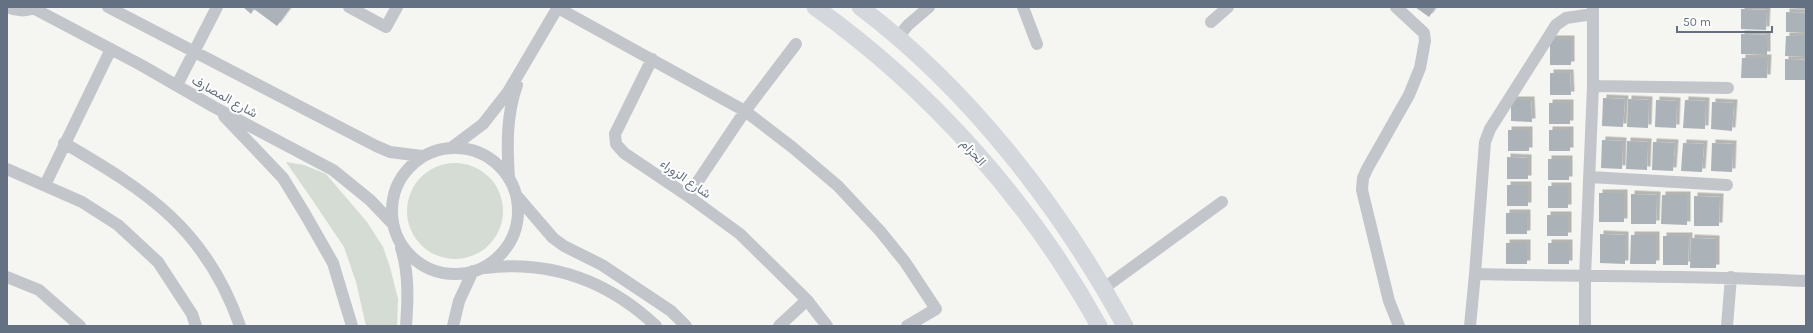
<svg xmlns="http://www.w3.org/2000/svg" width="1813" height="333" viewBox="0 0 1813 333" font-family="Karla,Vazirmatn,sans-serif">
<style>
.green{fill:#d5dcd3}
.building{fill:#abb2b8;filter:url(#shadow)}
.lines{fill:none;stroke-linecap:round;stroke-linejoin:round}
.street{stroke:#c2c5c9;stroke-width:12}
.secondary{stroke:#d4d8dc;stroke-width:17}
.labels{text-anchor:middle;stroke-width:4;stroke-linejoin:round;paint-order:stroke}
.street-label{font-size:13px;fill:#647183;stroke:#fff}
</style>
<defs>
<filter id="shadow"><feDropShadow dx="3.5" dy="-3.5" stdDeviation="0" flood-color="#0004"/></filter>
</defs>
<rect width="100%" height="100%" fill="#f5f5f2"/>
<path class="green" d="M 286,162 L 304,165 L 326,174 L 367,222 L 383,247 L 390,267 L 398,299 L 397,326 L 366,326 L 356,282 L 344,247 L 311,198 Z
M407 211a48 48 0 1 1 96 0a48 48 0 1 1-96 0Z"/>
<path class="building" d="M 243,7 L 291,7 L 277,26 L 254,9 L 251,14 Z
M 1415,7 L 1436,7 L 1429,17 Z
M 1787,7 L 1806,7 L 1806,9 L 1787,8 Z
M 1741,9 L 1767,10 L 1766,30 L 1741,29 Z
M 1786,12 L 1806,13 L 1806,33 L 1786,32 Z
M 1741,34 L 1767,35 L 1767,55 L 1741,54 Z
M 1786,36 L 1806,36 L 1806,57 L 1785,56 Z
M 1550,39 L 1571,39 L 1571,65 L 1550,65 Z
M 1742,58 L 1768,58 L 1767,78 L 1741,78 Z
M 1785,59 L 1806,60 L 1806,80 L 1785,80 Z
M 1550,73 L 1570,73 L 1571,95 L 1550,95 Z
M 1603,98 L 1625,99 L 1623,127 L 1602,126 Z
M 1628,99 L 1649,100 L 1648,128 L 1627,127 Z
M 1511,100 L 1531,100 L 1532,122 L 1511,121 Z
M 1656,100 L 1677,101 L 1676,128 L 1655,127 Z
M 1685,100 L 1706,101 L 1705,129 L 1683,128 Z
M 1712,102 L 1734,103 L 1732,131 L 1711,129 Z
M 1549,103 L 1570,103 L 1570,124 L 1549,124 Z
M 1508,130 L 1529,130 L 1529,151 L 1508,151 Z
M 1549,130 L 1570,130 L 1570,151 L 1549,151 Z
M 1602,140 L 1623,141 L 1622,169 L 1601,168 Z
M 1627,141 L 1648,142 L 1647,170 L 1626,169 Z
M 1653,142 L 1675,143 L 1673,171 L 1652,170 Z
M 1683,143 L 1704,144 L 1702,172 L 1681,171 Z
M 1712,143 L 1733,144 L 1732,172 L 1711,171 Z
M 1507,157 L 1528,158 L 1528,179 L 1507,179 Z
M 1548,159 L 1569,159 L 1569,180 L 1548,180 Z
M 1507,185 L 1528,185 L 1528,206 L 1507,206 Z
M 1548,186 L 1568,186 L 1568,208 L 1548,208 Z
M 1599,193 L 1624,193 L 1624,222 L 1599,222 Z
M 1631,194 L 1657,195 L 1656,224 L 1631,224 Z
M 1662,195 L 1687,195 L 1687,225 L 1661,224 Z
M 1694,196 L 1720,197 L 1719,226 L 1694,226 Z
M 1506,213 L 1527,213 L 1527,234 L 1506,234 Z
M 1547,215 L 1568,215 L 1568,236 L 1547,236 Z
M 1600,234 L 1625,235 L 1625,264 L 1600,263 Z
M 1631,235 L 1656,235 L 1656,264 L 1630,264 Z
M 1663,236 L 1689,236 L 1688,265 L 1663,265 Z
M 1691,238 L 1716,239 L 1716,268 L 1690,268 Z
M 1506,243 L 1527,243 L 1527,264 L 1506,264 Z
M 1548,243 L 1569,243 L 1569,264 L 1548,264 Z"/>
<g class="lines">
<path class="street" d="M 7,7 C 16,11 27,12 35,7
M 108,7 L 376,146 L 390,152 L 422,156
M 349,7 L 386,27 L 397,7
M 1023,7 L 1037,44
M 1396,7 L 1424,33 L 1425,41 L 1420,68 L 1409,95 L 1367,169 L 1363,178 L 1362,190 L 1389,301 L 1399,326
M 33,8 L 141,65 L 214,107 L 333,170 L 370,200 L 392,223
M 558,8 L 745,111 L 792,147 L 838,186 L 880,231 L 905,262 L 936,309 L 907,326
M 1211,22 L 1228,7
M 898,37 L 908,25 L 929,7
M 652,59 L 615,134 L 616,144 L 624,153 L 688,196 L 740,234 L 807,300 L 827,326
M 177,85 L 217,7
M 1593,86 L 1728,88
M 224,116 L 283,178 L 305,214 L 333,263 L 352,326
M 64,143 C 148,192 206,229 240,326
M392 211a63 63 0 1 1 126 0a63 63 0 1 1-126 0Z
M 451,148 L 483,124 L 508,92 L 558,7
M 7,169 L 82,202 L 118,225 L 158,262 L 192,314 L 196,326
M 1590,177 L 1727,185
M 509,179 C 507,147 506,116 517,85
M 45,185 L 111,49
M 516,195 L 553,238 L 564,246 L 602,265 L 671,311 L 686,326
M 688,196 L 745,111 L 796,44
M 401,248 C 409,273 408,299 406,326
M 485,268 C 551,260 608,281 656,326
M 1475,274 C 1586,277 1696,275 1806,281
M 7,277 L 39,290 L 80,326
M 1104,288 L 1222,202
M 453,326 L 459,301 L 473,271
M 779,326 L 807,300
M 1470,326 L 1475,274 L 1485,142 L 1490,129 L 1556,25 L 1566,18 L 1593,14
M 1585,326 L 1585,277 L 1593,86 L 1593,7
M 1727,326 L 1731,277"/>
<path class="secondary" d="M 815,7 C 931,90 1030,201 1099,326
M 860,7 C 969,89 1060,207 1125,326"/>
</g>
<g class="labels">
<g class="street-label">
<text transform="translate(225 96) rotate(29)" y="5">شارع المصارف</text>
<text transform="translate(974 152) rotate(48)" y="5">الحزام</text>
<text transform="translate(686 178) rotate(35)" y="5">شارع الزوراء</text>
</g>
</g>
<rect width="1813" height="333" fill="none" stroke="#647183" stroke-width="16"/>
<path d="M1677 26v6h95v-6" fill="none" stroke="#647183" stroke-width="2"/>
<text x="1683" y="26" font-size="12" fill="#647183" stroke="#ffffff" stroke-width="3" paint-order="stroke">50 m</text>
</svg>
